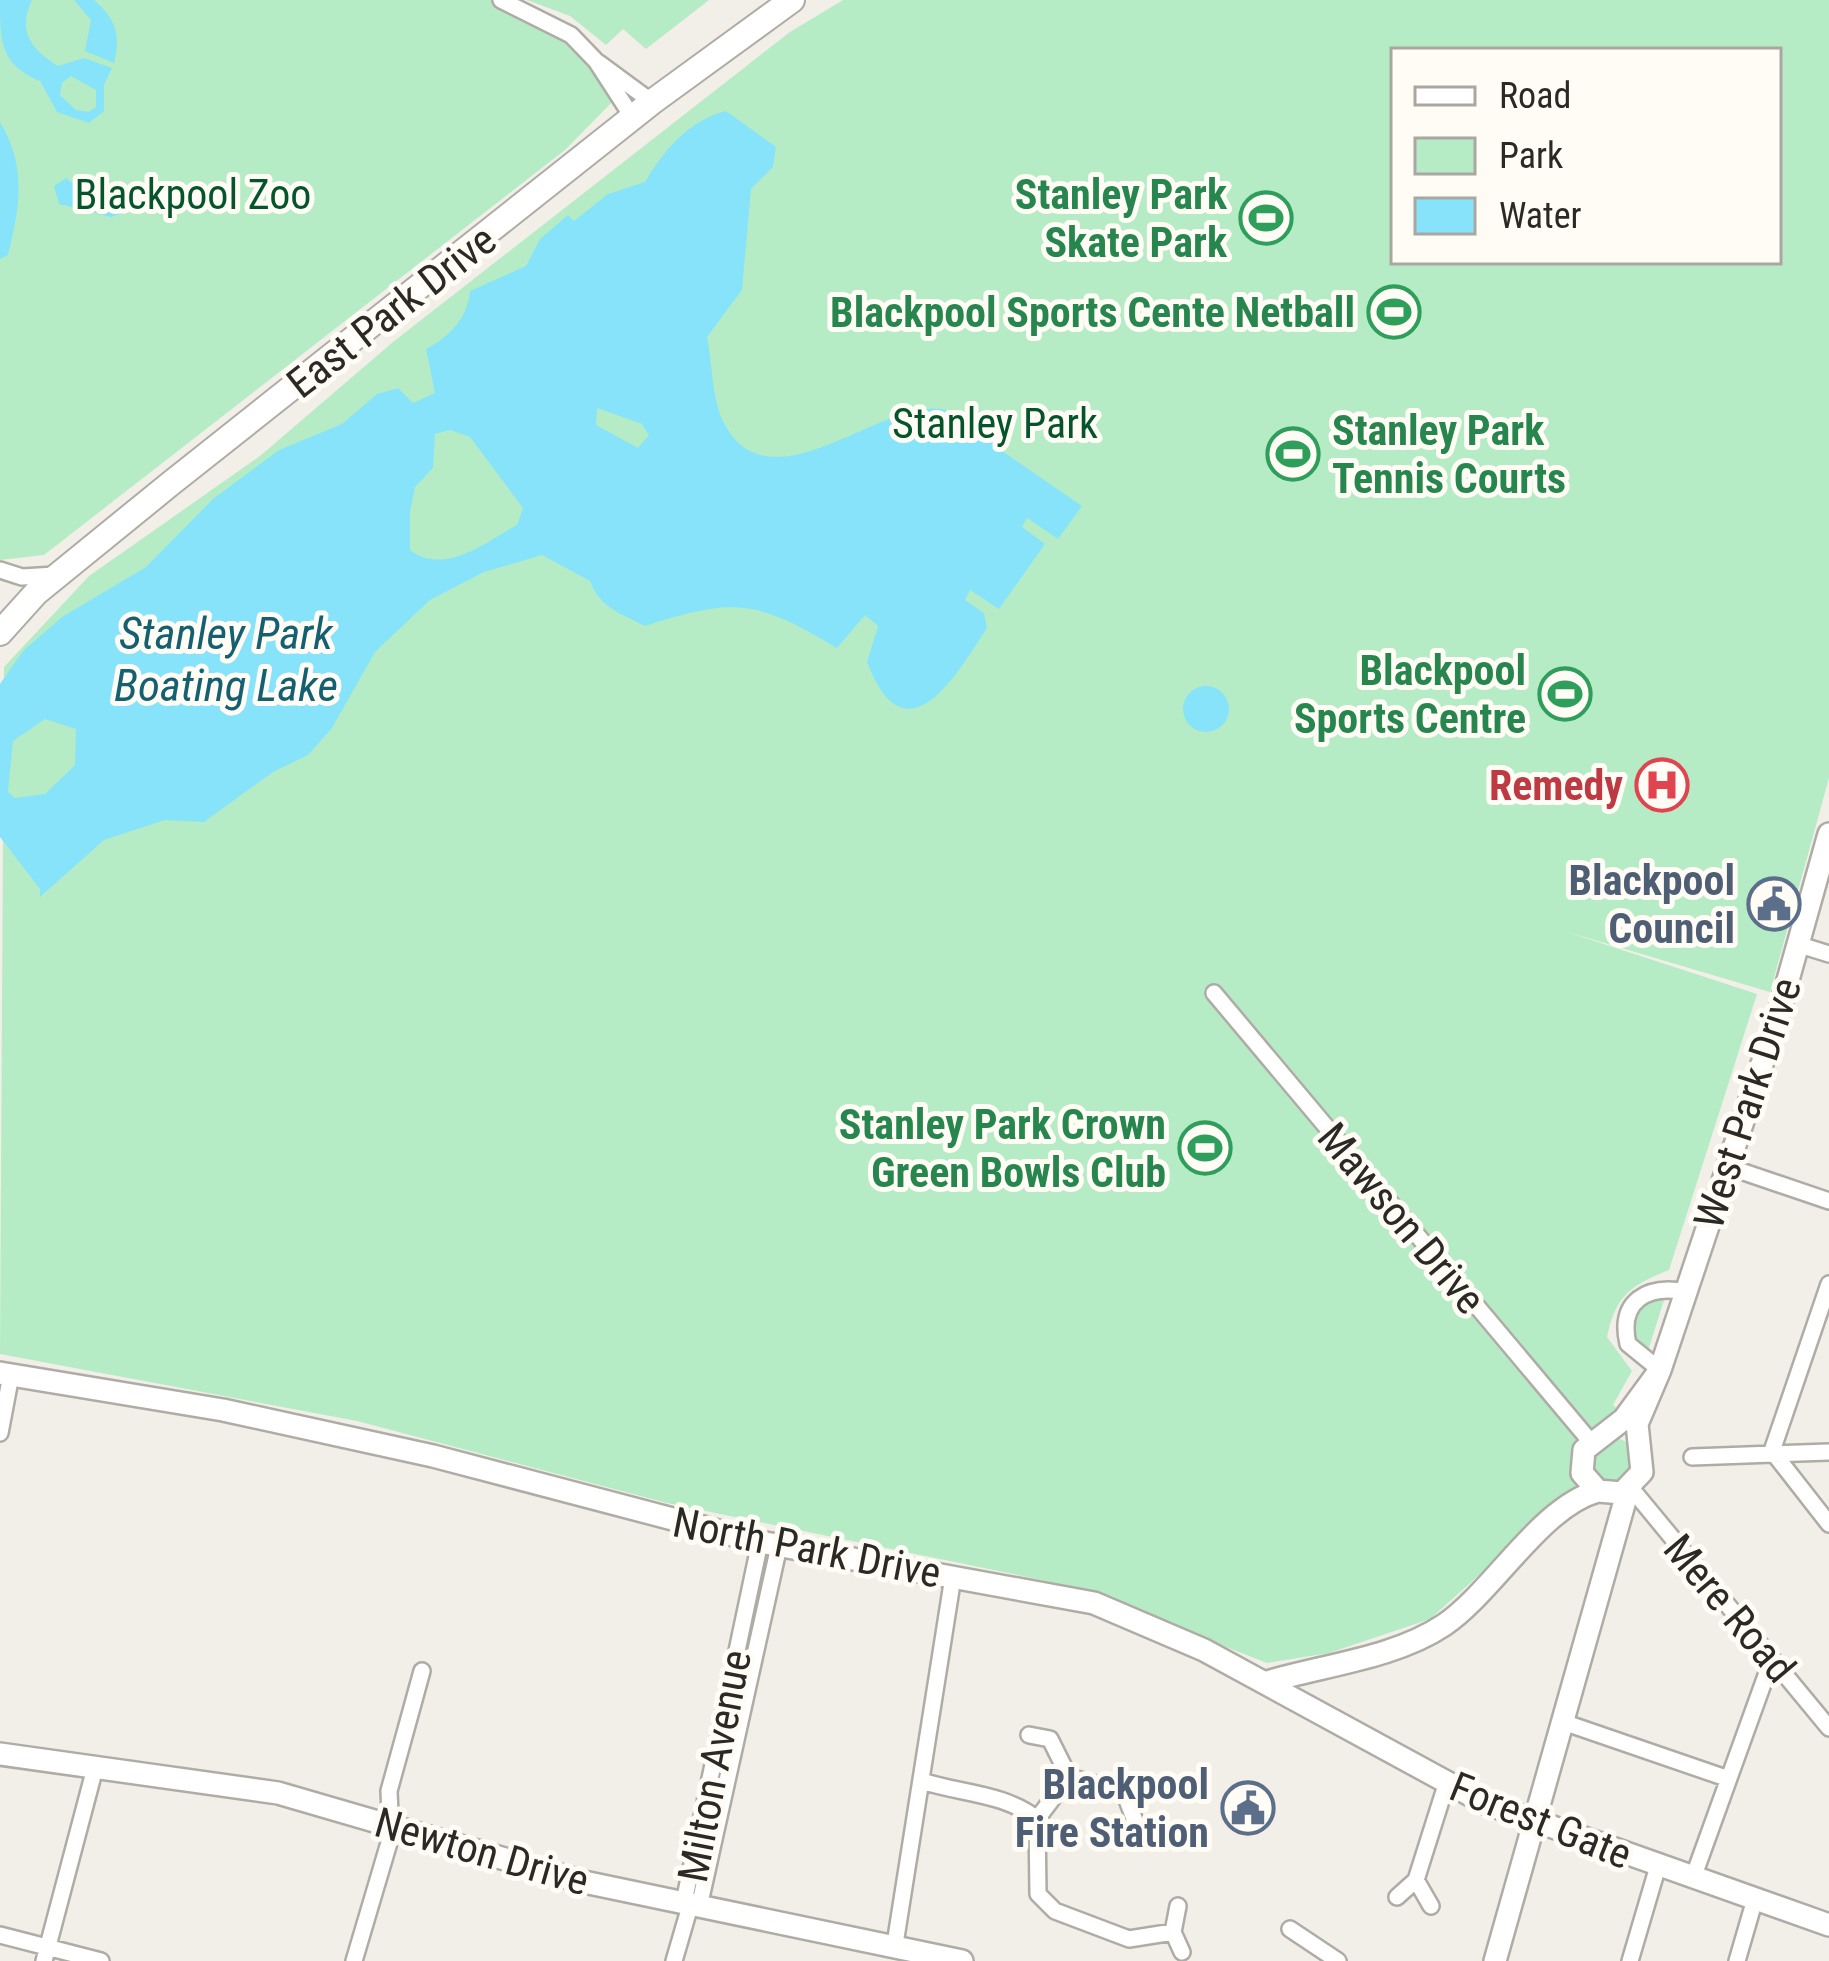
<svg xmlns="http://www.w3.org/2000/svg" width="1829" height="1961" viewBox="0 0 1829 1961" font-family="'Roboto Condensed',sans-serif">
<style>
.green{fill:#b6ecc5;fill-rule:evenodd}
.water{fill:#87e3fa;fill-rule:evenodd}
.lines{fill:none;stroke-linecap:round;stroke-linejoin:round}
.street-casing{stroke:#afaca6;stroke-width:20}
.secondary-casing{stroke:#afaca6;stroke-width:26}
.primary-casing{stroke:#afaca6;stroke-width:28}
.street{stroke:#fff;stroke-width:15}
.secondary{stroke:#fff;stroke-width:21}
.primary{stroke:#fff;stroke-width:24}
.labels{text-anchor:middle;stroke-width:10;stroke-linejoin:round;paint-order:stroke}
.park-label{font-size:42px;fill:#05552c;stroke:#fffbf5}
.leisure-label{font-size:42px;font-weight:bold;fill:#27864d;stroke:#fffbf5;text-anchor:end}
.street-label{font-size:42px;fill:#2a2926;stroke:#fffbf5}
.health-label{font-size:42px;font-weight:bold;fill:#be3a42;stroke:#fffbf5;text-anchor:end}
.service-label{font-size:42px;font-weight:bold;fill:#4e5e75;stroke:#fffbf5;text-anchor:end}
.water-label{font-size:45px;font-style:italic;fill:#146070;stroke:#fffbf5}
</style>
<rect width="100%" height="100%" fill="#f2eee8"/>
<path class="green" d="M 0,0 L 501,0 L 571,35 L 618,96 L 565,150 L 44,555 L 0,560 Z
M 527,0 L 709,0 L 646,49 L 623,29 L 606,45 L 570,16 Z
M 843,0 L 1829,0 L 1829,778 L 1770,992 L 1564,931 L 1757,994 L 1669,1270 C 1631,1285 1616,1295 1607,1337 L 1632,1371 L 1613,1405 L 1622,1413 L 1590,1436 L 1586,1489 L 1554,1508 L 1430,1619 L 1329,1653 L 1267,1663 L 1071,1586 L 667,1503 L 357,1421 L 0,1354 L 4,667 L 89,576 L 260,456 L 393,342 L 790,32 ZM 1394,51 L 1778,51 L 1778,261 L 1394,261 Z
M 1665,1297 L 1647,1354 L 1637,1345 L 1632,1323 L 1645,1302 Z
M1590 1461a23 23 0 1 1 46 0a23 23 0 1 1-46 0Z"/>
<path class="water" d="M 0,0 L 32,0 C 17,31 31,49 58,66 L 84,58 L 112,68 L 104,85 L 104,111 L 89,123 L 57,112 L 40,81 C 0,65 0,41 0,0 ZM 71,76 L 96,90 L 96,107 L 89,112 L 76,110 L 60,95 L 62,83 Z
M 74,0 L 94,0 C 116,19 121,35 114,63 L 85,51 L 91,20 Z
M 726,111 L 776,147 L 773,167 L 751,189 L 742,290 L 707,337 C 712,361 712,397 722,419 C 766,514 879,399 941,409 C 962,412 981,428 998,440 L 995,446 L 1082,506 L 1058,539 L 1027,518 L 1022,527 L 1045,544 L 999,609 L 970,590 L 965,600 L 984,613 L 987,628 C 957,674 906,764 867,662 L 878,626 L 865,615 L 837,648 C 756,600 736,597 645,626 C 620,613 600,608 590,581 L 542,555 L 484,572 L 430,600 L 375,652 L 332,728 L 308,755 L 273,772 L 204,822 L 165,820 L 104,840 L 40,897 L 40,889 L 0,837 L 0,684 L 23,651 L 62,617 L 146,567 L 213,499 L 279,450 L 342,424 L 377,394 L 398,388 L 413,403 L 435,393 L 426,349 C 448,338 468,318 470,291 L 526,266 L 540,239 L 568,215 L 574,221 L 608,194 L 645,182 C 664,150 689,120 726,111 ZM 597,408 L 642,424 L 649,435 L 638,448 L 596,425 ZM 450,430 L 470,437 L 523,508 L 517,525 C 484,543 445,576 410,550 L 410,512 L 415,487 L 433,468 L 435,434 ZM 45,719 L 76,729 L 75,765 L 45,794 L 15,798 L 8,792 L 13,741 Z
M 0,122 C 27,167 20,206 8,255 L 0,259 Z
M 66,178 L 95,200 L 125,195 L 152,179 L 162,188 L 152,203 L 111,217 L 59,204 L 54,186 Z
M1183 709a23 23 0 1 1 46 0a23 23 0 1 1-46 0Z"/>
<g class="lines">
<g class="street-casing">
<path id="street" d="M 501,0 L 571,35 L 596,61 L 633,118
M 599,63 L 652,102
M 0,570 L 22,577 L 55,575
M 1800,945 L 1829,954
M 1214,993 L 1590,1441
M 1726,1166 L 1829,1201
M 1660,1370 L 1628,1344 C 1618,1301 1647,1284 1687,1292
M 0,1433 L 11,1375
M 1772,1451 L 1829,1284
M 1772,1451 L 1829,1524
M 1692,1457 L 1829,1452
M 1631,1488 L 1829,1728
M 1563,1722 L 1726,1778
M 1029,1735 L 1050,1739 L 1069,1777
M 922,1781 C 962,1794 1004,1793 1037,1819 L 1038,1894 L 1055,1911 L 1129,1939 L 1173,1932
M 1037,1819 L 1069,1777 L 1124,1792 L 1135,1821
M 1693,1878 L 1772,1659
M 1416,1880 L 1431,1906
M 1397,1897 L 1416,1880 L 1446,1785
M 690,1906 L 685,1897 L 760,1542
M 1178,1906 L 1173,1932 L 1182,1952
M 1290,1929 L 1338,1961
M 0,1935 L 101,1961
M 895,1944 L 953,1577
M 44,1961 L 95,1768
M 354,1961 L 391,1836 L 389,1791 L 422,1671
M 674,1961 L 690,1906 L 701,1898 L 779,1546
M 1630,1961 L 1658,1866
M 1737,1961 L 1755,1899"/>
</g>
<g class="secondary-casing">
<path id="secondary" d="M 1660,1370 L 1624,1419 L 1584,1450 L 1582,1473 L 1598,1491 L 1622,1493 L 1642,1472 L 1637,1424 L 1660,1370 L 1777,1019 L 1829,834
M 0,1373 L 223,1410 L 433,1456 L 760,1542 L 1094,1603 L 1204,1650 L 1485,1803 L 1829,1925
M 1267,1682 C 1324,1665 1395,1658 1444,1625 C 1495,1590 1540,1507 1598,1491
M 0,1754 L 278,1793 L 584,1882 L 962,1961
M 1495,1961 L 1628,1490"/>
</g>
<g class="primary-casing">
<path id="primary" d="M 0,633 L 36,593 L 170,484 L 652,102 L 792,0"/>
</g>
<use href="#street" class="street"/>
<use href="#secondary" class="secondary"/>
<use href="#primary" class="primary"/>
</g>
<defs>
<g id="stadium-ring" transform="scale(2.7)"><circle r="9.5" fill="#fffbf5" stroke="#2e9e5b" stroke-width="1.5"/><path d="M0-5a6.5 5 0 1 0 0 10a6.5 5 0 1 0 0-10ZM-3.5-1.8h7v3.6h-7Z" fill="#2e9e5b"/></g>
<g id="hospital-ring" transform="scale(2.7)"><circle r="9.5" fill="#fffbf5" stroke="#e0444e" stroke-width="1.5"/><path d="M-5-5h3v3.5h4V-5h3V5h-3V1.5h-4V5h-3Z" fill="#e0444e"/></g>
<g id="civic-ring" transform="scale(2.7)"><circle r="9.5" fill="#fffbf5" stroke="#5c6f8a" stroke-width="1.5"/><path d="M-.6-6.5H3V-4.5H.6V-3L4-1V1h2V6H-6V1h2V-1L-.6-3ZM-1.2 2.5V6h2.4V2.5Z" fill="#5c6f8a"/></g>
</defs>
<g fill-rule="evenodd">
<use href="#stadium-ring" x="1266" y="218"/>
<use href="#stadium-ring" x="1394" y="312"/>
<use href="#stadium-ring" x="1293" y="454"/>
<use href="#stadium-ring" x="1565" y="694"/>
<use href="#hospital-ring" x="1662" y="785"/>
<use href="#civic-ring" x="1774" y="904"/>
<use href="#stadium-ring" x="1205" y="1148"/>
<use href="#civic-ring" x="1248" y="1808"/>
</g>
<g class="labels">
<g class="park-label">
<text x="193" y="209">Blackpool Zoo</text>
<text x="995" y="438">Stanley Park</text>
</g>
<g class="leisure-label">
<text x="1227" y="209">Stanley Park<tspan x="1227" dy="48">Skate Park</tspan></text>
<text x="1355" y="327">Blackpool Sports Cente Netball</text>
<text x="1332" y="445" text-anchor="start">Stanley Park<tspan x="1332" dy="48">Tennis Courts</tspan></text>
<text x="1526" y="685">Blackpool<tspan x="1526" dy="48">Sports Centre</tspan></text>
<text x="1166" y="1139">Stanley Park Crown<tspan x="1166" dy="48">Green Bowls Club</tspan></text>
</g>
<g class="street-label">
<text transform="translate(391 311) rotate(-38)" y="15">East Park Drive</text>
<text transform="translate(1747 1103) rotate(-72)" y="15">West Park Drive</text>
<text transform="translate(1402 1218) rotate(50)" y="15">Mawson Drive</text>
<text transform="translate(807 1547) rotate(11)" y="15">North Park Drive</text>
<text transform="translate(1730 1608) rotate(50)" y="15">Mere Road</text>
<text transform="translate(714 1766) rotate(-79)" y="15">Milton Avenue</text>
<text transform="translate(1541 1820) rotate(22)" y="15">Forest Gate</text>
<text transform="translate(482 1851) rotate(16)" y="15">Newton Drive</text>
</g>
<g class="health-label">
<text x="1623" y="800">Remedy</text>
</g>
<g class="service-label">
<text x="1735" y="895">Blackpool<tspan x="1735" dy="48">Council</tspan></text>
<text x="1209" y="1799">Blackpool<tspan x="1209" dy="48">Fire Station</tspan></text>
</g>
<g class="water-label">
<text x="226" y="649">Stanley Park<tspan x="226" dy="52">Boating Lake</tspan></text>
</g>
</g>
<rect x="1391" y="48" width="390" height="216" fill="#fffbf5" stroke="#aaa7a2" stroke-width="3"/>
<rect x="1415" y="87" width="60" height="18" fill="#ffffff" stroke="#aaa7a2" stroke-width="3"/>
<text x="1499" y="108" font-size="36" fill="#2a2926">Road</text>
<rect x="1415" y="138" width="60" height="36" fill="#b6ecc5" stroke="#aaa7a2" stroke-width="3"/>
<text x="1499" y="168" font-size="36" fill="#2a2926">Park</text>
<rect x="1415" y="198" width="60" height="36" fill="#87e3fa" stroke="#aaa7a2" stroke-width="3"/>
<text x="1499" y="228" font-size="36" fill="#2a2926">Water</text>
</svg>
